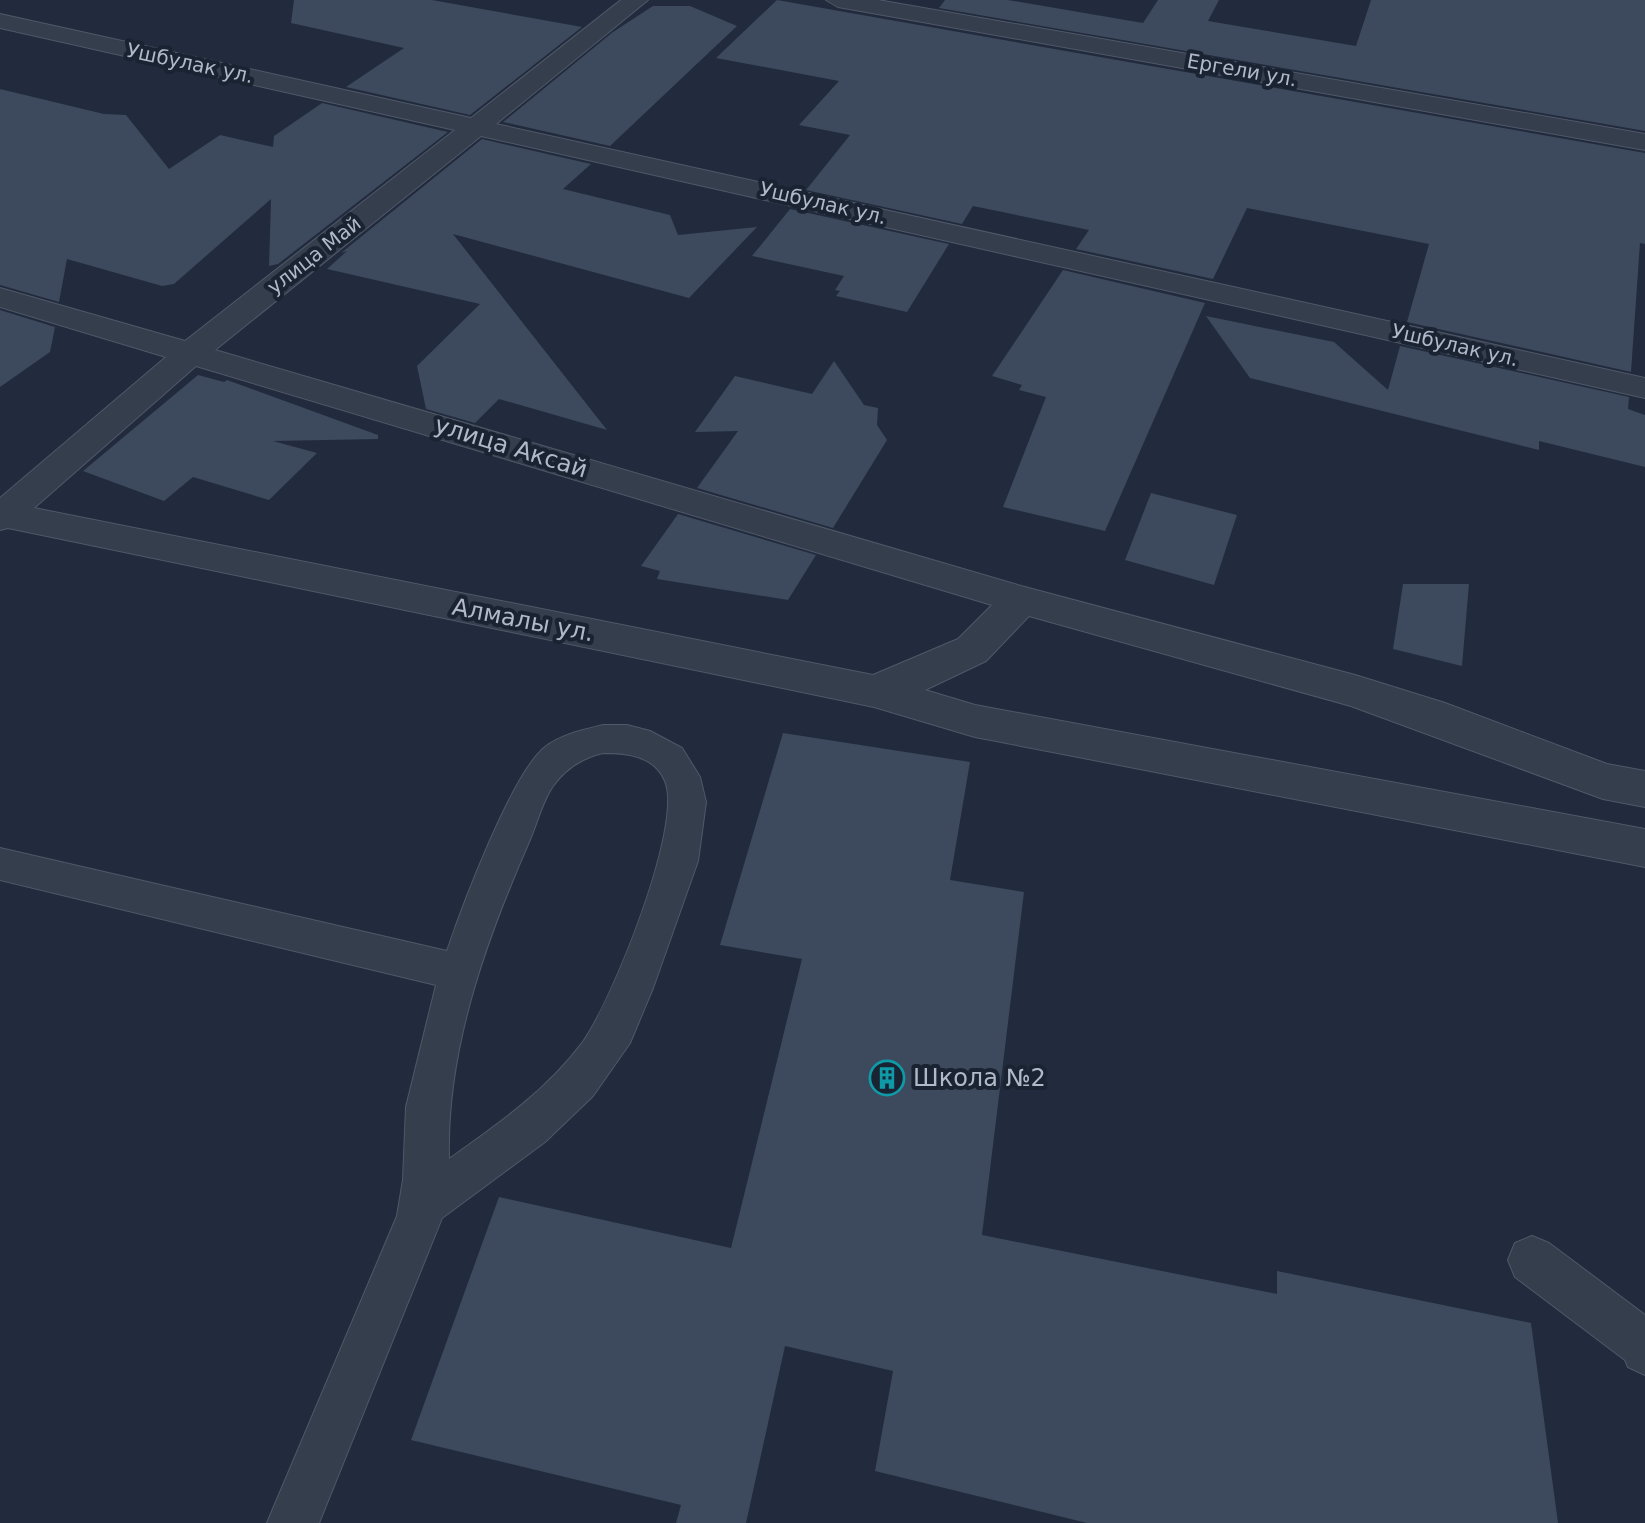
<svg xmlns="http://www.w3.org/2000/svg" width="1645" height="1523" viewBox="0 0 1645 1523" font-family="'DejaVu Sans',sans-serif">
<style>
.building{fill:#3d495d}
.lines{fill:none;stroke-linecap:round;stroke-linejoin:round}
.lane-casing{stroke:#505868;stroke-width:2}
.street-casing{stroke:#505868;stroke-width:2}
.lane{fill:#353e4d;fill-rule:evenodd}
.street{fill:#353e4d;fill-rule:evenodd}
.labels{text-anchor:middle;stroke-width:8;stroke-linejoin:round;paint-order:stroke}
.far-street-label{font-size:20px;fill:#b1b8c9;stroke:#1a2332}
.street-label{font-size:24px;fill:#b1b8c9;stroke:#1a2332}
.poi-label{font-size:24px;fill:#b1b8c9;stroke:#1a2332;text-anchor:start}
</style>
<rect width="100%" height="100%" fill="#212b3d"/>
<path class="building" d="M 294,0 L 432,0 L 582,27 L 470,115 L 346,87 L 404,48 L 291,23 Z
M 777,0 L 1645,153 L 1645,244 L 1640,243 L 1631,372 L 1407,322 L 1429,244 L 1247,208 L 1213,279 L 1076,249 L 1089,230 L 973,206 L 962,224 L 806,190 L 850,135 L 799,125 L 839,81 L 716,58 Z
M 945,0 L 1008,0 L 1143,23 L 1158,0 L 1219,0 L 1208,21 L 1356,46 L 1371,0 L 1645,0 L 1645,131 L 939,8 Z
M 653,6 L 690,6 L 737,26 L 610,146 L 503,122 L 613,32 Z
M 0,89 L 104,114 L 126,115 L 169,169 L 220,135 L 273,147 L 274,136 L 322,103 L 448,132 L 278,264 L 269,266 L 271,199 L 174,284 L 162,286 L 67,259 L 59,302 L 0,285 Z
M 482,139 L 591,164 L 563,189 L 670,215 L 678,235 L 757,227 L 689,298 L 453,234 L 607,430 L 499,399 L 475,423 L 426,409 L 417,366 L 480,304 L 327,269 L 347,251 L 341,253 Z
M 790,209 L 949,244 L 907,312 L 836,296 L 840,291 L 835,290 L 844,276 L 752,256 Z
M 1063,270 L 1205,303 L 1105,531 L 1003,507 L 1046,397 L 1019,390 L 1022,385 L 992,376 Z
M 0,310 L 55,327 L 50,352 L 0,387 Z
M 1206,316 L 1334,342 L 1388,390 L 1400,346 L 1629,397 L 1628,409 L 1645,415 L 1645,467 L 1539,441 L 1539,450 L 1250,378 Z
M 834,361 L 864,405 L 878,408 L 877,425 L 887,440 L 833,528 L 697,488 L 738,431 L 695,432 L 735,376 L 812,394 Z
M 198,375 L 224,382 L 227,380 L 378,435 L 378,439 L 273,441 L 317,453 L 269,500 L 193,477 L 164,501 L 83,471 Z
M 1151,493 L 1237,515 L 1214,585 L 1125,560 Z
M 678,514 L 816,555 L 788,600 L 657,579 L 660,571 L 641,566 Z
M 1403,584 L 1469,584 L 1462,666 L 1393,649 Z
M 783,733 L 970,762 L 950,880 L 1024,892 L 982,1235 L 1277,1294 L 1277,1271 L 1531,1323 L 1558,1523 L 1087,1523 L 875,1471 L 893,1371 L 785,1346 L 746,1523 L 676,1523 L 681,1505 L 411,1440 L 499,1197 L 731,1248 L 802,959 L 720,945 Z"/>
<g class="lines">
<g class="lane-casing">
<path id="lane" d="M 603,725 L 627,725 L 650,731 L 682,748 L 700,777 L 706,802 L 698,861 L 653,988 L 630,1043 L 593,1096 L 545,1142 L 442,1218 L 319,1523 L 267,1523 L 397,1216 L 403,1180 L 406,1107 L 436,985 L 0,880 L 0,848 L 447,951 C 462,907 512,773 545,747 C 562,734 583,730 603,725 ZM 603,753 C 626,753 654,755 665,781 C 684,825 611,1004 582,1043 C 546,1091 497,1125 449,1159 C 446,1050 486,940 529,842 C 537,824 542,802 553,786 C 566,768 582,758 603,753 Z
M 1532,1236 L 1549,1243 L 1645,1315 L 1645,1375 L 1628,1367 L 1625,1360 L 1515,1277 L 1508,1260 L 1515,1243 Z"/>
</g>
<g class="street-casing">
<path id="street" d="M 621,0 L 648,0 L 496,124 L 1645,378 L 1645,398 L 481,136 L 215,350 L 1021,586 L 1355,675 L 1445,703 L 1607,764 L 1645,771 L 1645,807 L 1603,799 L 1351,706 L 1029,616 L 986,661 L 925,690 L 975,705 L 1645,829 L 1645,867 L 975,737 L 874,707 L 8,528 L 0,530 L 0,498 L 166,357 L 0,307 L 0,288 L 185,341 L 455,130 L 0,28 L 0,14 L 471,118 ZM 196,366 L 992,605 L 958,639 L 873,675 L 34,508 Z
M 826,0 L 878,0 L 1645,134 L 1645,150 L 838,7 Z"/>
</g>
<use href="#lane" class="lane"/>
<use href="#street" class="street"/>
</g>
<defs>
<g id="building-ring" transform="scale(1.8)"><circle r="9.5" fill="#1a2332" stroke="#0f9aa8" stroke-width="1.5"/><path d="M-4-6H4V6H1V3H-1V6H-4ZM-2.5-4.3h1.7v1.8h-1.7ZM.8-4.3h1.7v1.8H.8ZM-2.5-1h1.7V.8h-1.7ZM.8-1h1.7V.8H.8Z" fill="#0f9aa8"/></g>
</defs>
<g fill-rule="evenodd">
<use href="#building-ring" x="887" y="1078"/>
</g>
<g class="labels">
<g class="far-street-label">
<text transform="translate(190 63) rotate(12)" y="7">Ушбулак ул.</text>
<text transform="translate(1242 70) rotate(10)" y="7">Ергели ул.</text>
<text transform="translate(823 203) rotate(13)" y="7">Ушбулак ул.</text>
<text transform="translate(314 255) rotate(-38)" y="7">улица Май</text>
<text transform="translate(1455 345) rotate(13)" y="7">Ушбулак ул.</text>
</g>
<g class="street-label">
<text transform="translate(511 447) rotate(17)" y="8">улица Аксай</text>
<text transform="translate(523 620) rotate(11)" y="8">Алмалы ул.</text>
</g>
<g class="poi-label">
<text x="913" y="1086">Школа №2</text>
</g>
</g>
</svg>
